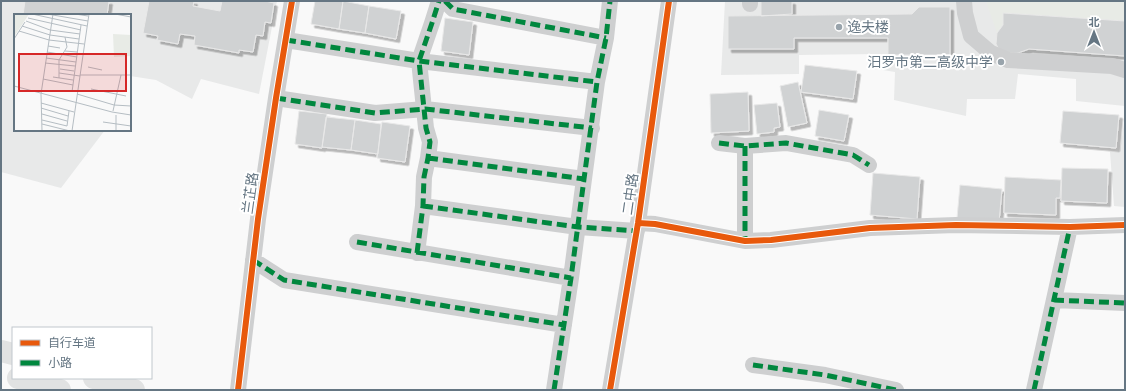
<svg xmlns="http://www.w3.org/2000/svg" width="1126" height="391" viewBox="0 0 1126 391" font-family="'Alegreya Sans','Noto Sans SC',sans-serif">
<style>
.built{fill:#e8e9e9}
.green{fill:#e8ebe6}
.building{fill:#d0d2d3;stroke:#e8e8e8;filter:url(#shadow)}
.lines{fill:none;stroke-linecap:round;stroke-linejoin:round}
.minor{stroke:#cecfd0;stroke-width:16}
.highway{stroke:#e1e2e2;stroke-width:22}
.quiet{stroke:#00873e;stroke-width:5;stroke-dasharray:10 5;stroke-linecap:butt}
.cycleway-casing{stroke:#fff;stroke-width:8}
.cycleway{stroke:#e8590c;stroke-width:6}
.poi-dot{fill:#99a4ac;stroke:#fff;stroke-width:1.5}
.labels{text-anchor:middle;stroke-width:4;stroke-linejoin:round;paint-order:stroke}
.poi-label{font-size:14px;fill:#657683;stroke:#fff;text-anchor:start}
.street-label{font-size:14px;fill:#657683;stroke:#fff}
.inset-road{fill:none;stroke:#b5bdc3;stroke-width:1}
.view{fill:#d62828;fill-opacity:0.15;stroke:#d62828;stroke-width:2}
.inset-edge{fill:none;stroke:#657683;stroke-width:2}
</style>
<defs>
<filter id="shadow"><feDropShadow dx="3.5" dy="3.5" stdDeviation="0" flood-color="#0004"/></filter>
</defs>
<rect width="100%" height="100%" fill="#f9f9f9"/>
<path class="built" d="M 1,1 L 277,1 L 259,94 L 201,79 L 192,99 L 156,80 L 130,76 L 130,15 L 15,15 L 15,130 L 105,130 L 61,188 L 1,172 Z
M 725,1 L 1125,1 L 1125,106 L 1076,101 L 1076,79 L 1018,74 L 1015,99 L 967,99 L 966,116 L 894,100 L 895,72 L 877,69 L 877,54 L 799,55 L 799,74 L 721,75 Z
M 1125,115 L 1125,207 L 1114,206 L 1110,152 L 1120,151 Z"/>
<path class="green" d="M 986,1 L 1125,1 L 1125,21 L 1003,13 L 1003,25 L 997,33 Z"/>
<path class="building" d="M 25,1 L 109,1 L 107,15 L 23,15 Z
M 149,1 L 194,1 L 193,6 L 220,11 L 222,1 L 265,1 L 274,3 L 271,23 L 265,22 L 263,36 L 256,35 L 253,52 L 239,50 L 239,53 L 194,45 L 195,36 L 180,34 L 178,44 L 157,40 L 158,36 L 143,33 Z
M 315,1 L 343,1 L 339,29 L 311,24 Z
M 343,1 L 369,6 L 365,33 L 339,29 Z
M 761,1 L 792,1 L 792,14 L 761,16 Z
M 369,6 L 401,11 L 396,39 L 365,33 Z
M 919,7 L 950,7 L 950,55 L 888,55 L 888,38 L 794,38 L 794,49 L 728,49 L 728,16 L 912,14 Z
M 1003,13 L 1125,21 L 1125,56 L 1029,49 L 1018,53 L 1001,53 L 996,44 L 997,33 L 1003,25 Z
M 445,18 L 473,22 L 469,55 L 441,51 Z
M 805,65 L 857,71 L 853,99 L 801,92 Z
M 798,82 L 807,123 L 788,127 L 780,86 Z
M 748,92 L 749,131 L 711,133 L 710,94 Z
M 777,103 L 780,127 L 774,128 L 774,132 L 757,134 L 754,105 Z
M 819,110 L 849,115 L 844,141 L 815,136 Z
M 299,111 L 327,114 L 322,148 L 295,144 Z
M 1063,111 L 1119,115 L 1116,148 L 1060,143 Z
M 326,117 L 355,120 L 351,150 L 322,147 Z
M 355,120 L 381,124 L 378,154 L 351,150 Z
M 382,122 L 410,126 L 405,162 L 377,158 Z
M 1062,168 L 1108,169 L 1107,203 L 1061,201 Z
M 873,173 L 920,177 L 917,219 L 870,215 Z
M 1005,177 L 1061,180 L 1060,198 L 1056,198 L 1056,215 L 1004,213 Z
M 960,185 L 1002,189 L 999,222 L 957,218 Z"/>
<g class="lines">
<path class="minor" d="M 445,1 L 453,9 L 606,38
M 964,1 L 965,13 L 971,36 L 991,53 L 1008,60 L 1112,66 L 1125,70
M 750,4 L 750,1
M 286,40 L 419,61 L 597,82
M 276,98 L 375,113 L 425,109 L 592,128
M 719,143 L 745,146 L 786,143 L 853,155 L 869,165
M 745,146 L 745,241
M 428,158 L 584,179
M 423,206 L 578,227 L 637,231
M 638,223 L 655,224 L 745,241 L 771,240 L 870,228 L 956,225 L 1070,227 L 1125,225
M 357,242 L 571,278
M 417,253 L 423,206 L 424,177 L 428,158 L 430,142 L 426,128 L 419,61 L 432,23 L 439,1
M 253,260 L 284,280 L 564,325
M 1054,300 L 1125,303
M 753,365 L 825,375 L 896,390
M 238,390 L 258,219 L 276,98 L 292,1
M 554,390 L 571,278 L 584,179 L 597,82 L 606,38 L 610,1
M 610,390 L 638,223 L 669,1
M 1034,390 L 1070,227"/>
<path class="highway" d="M 1,351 L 13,354
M 18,378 L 60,390
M 94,378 L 134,390"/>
<path class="quiet" d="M 445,1 L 453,9 L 606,38
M 286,40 L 419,61 L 597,82
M 276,98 L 375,113 L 425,109 L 592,128
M 719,143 L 745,146 L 786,143 L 853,155 L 869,165
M 745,146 L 745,241
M 428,158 L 584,179
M 423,206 L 578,227 L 637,231
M 357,242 L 571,278
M 417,253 L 423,206 L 424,177 L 428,158 L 430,142 L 426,128 L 419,61 L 432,23 L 439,1
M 253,260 L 284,280 L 564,325
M 1054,300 L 1125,303
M 753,365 L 825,375 L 896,390
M 554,390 L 571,278 L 584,179 L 597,82 L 606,38 L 610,1
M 1034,390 L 1070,227"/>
<g class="cycleway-casing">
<path id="cycleway" d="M 638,223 L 655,224 L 745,241 L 771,240 L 870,228 L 956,225 L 1070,227 L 1125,225
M 238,390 L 258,219 L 276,98 L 292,1
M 610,390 L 638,223 L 669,1"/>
</g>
<use href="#cycleway" class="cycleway"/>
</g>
<g class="poi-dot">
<circle cx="839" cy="27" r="4"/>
<circle cx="1001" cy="62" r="4"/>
</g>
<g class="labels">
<g class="poi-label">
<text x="847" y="32">逸夫楼</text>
<text x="993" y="67" text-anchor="end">汨罗市第二高级中学</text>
</g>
<g class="street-label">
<text transform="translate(250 193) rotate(-82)" y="5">兰芷路</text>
<text transform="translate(630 194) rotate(-82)" y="5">二中路</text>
</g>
</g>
<g transform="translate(14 14)">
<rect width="117" height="117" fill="#f9f9f9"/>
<path d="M 0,0 L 15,0 L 0,23 ZM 99,20 L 117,21 L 117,42 L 100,43 Z" fill="#e8ebe6"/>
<path class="inset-road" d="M 18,0 L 73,12M 33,0 L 74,7M 61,0 L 74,2M 101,0 L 117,3M 14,4 L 67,16M 12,7 L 36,16 L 66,20M 8,12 L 36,21 L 65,25M 5,17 L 35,26 L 70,30M 0,25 L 11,8M 34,32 L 46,34M 51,37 L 63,38M 33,38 L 63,43M 32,44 L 62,48M 31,49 L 61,52M 74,53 L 88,56M 46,55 L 60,57M 45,59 L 66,62M 66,61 L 117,61M 39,63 L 59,66M 45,64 L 45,46 L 53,33 L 51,23M 29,65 L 59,71M 0,72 L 98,98 L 117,101M 77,75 L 112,82M 58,78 L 67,11M 63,80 L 100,91 L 117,92M 27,89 L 60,98M 27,94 L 54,102M 99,97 L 107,61M 28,100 L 53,107M 28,106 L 53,112M 89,108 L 117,112M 28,110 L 56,117M 53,112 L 55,97M 28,117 L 27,80 L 39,0M 58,117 L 75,0M 102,117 L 102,101"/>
<path class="view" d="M 5,40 L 112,40 L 112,77 L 5,77 Z"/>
<rect width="117" height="117" class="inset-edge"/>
</g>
<rect width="1126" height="391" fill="none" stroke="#657683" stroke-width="4"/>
<rect x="12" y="327" width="140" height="52" fill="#ffffff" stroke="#c1c8cd"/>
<rect x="20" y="340" width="20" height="6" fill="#e8590c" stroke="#c1c8cd"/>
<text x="48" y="347" font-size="12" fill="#657683">自行车道</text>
<rect x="20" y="360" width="20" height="6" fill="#00873e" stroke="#c1c8cd"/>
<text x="48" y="367" font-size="12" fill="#657683">小路</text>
<g transform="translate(1094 32)" stroke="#ffffff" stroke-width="3" paint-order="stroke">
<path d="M0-3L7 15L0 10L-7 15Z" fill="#657683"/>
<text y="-6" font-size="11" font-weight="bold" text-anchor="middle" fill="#657683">北</text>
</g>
</svg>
